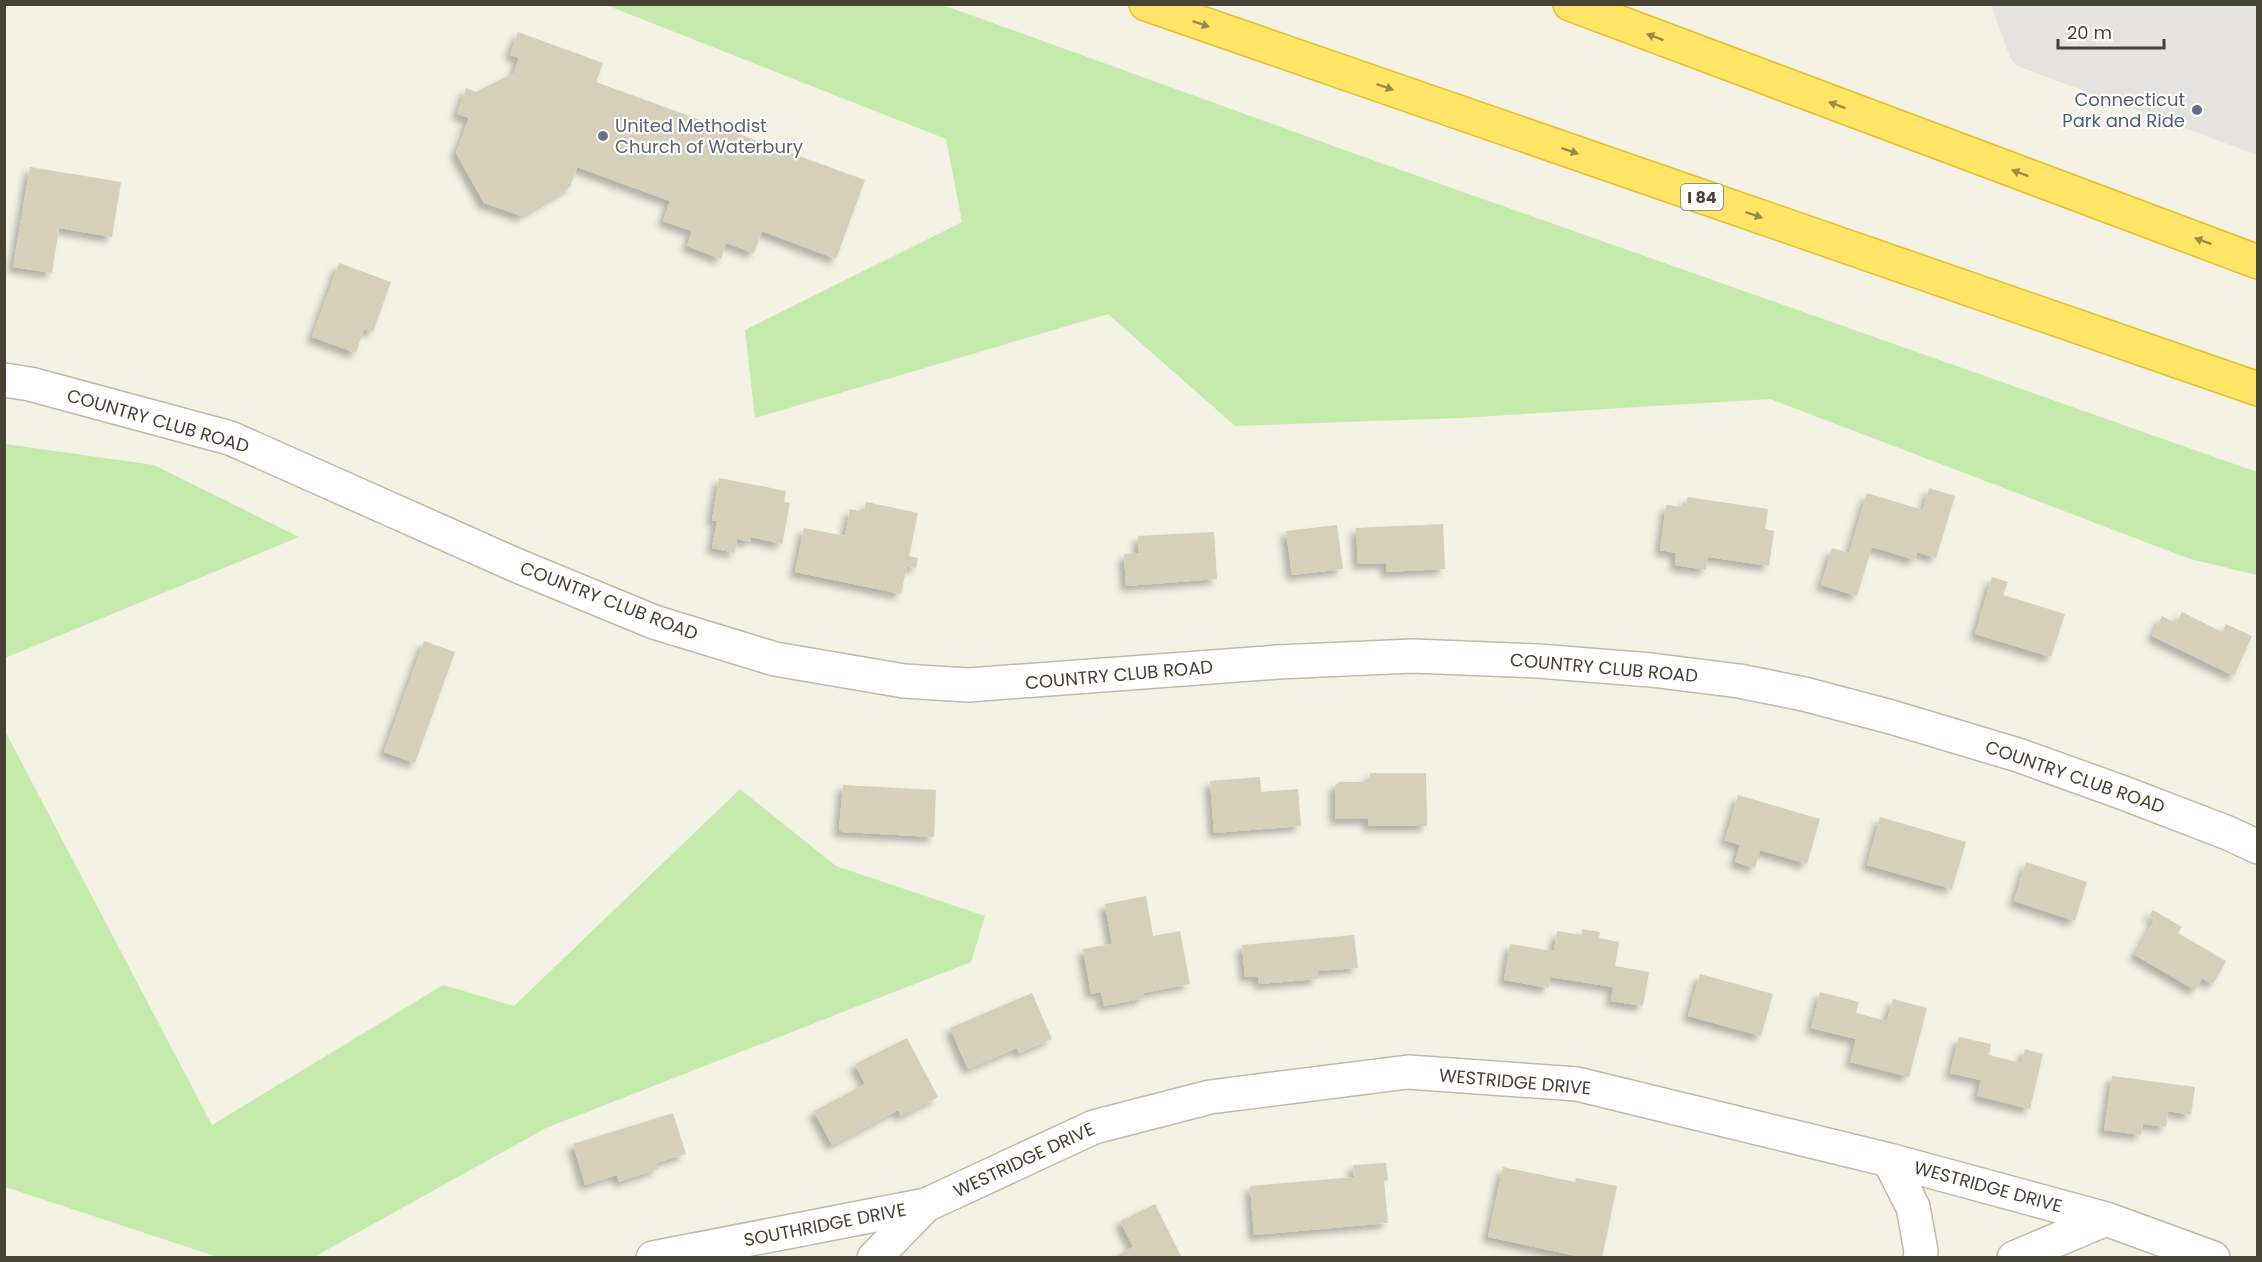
<svg xmlns="http://www.w3.org/2000/svg" width="2262" height="1262" viewBox="0 0 2262 1262" font-family="Poppins,sans-serif">
<style>
.green{fill:#c4ebab}
.parking{fill:#e4e3de}
.building{fill:#d6cfba;filter:url(#shadow)}
.lines{fill:none;stroke-linecap:round;stroke-linejoin:round}
.minor-casing{stroke:#c0bba7;stroke-width:36}
.highway-casing{stroke:#e7bf2c;stroke-width:36}
.minor{stroke:#fff;stroke-width:33}
.highway{stroke:#ffe465;stroke-width:33}
.oneway{fill:#9a8b4a}
.service-dot{fill:#5c6f8a;stroke:#fff;stroke-width:2}
.worship-dot{fill:#6b7280;stroke:#fff;stroke-width:2}
.labels{text-anchor:middle;stroke-width:4.5;stroke-linejoin:round;paint-order:stroke}
.shield{fill:#fff;stroke:#7e7b71;stroke-width:1.5}
.shield-label{font-size:16px;font-weight:bold;fill:#474234}
.service-label{font-size:18px;fill:#4e5e75;stroke:#fff;text-anchor:end}
.worship-label{font-size:18px;fill:#5b616d;stroke:#fff;text-anchor:start}
.street-label{font-size:18px;fill:#474234;stroke:#fff}
</style>
<defs>
<filter id="shadow"><feDropShadow dx="-5.5" dy="5.5" stdDeviation="3" flood-color="#0004"/></filter>
</defs>
<rect width="100%" height="100%" fill="#f4f2e5"/>
<path class="green" d="M 606,5 L 943,5 L 1364,157 L 2257,472 L 2257,575 L 2190,559 L 1770,399 L 1459,418 L 1235,426 L 1108,314 L 755,418 L 745,330 L 962,222 L 946,139 Z
M 5,444 L 154,465 L 299,537 L 5,658 Z
M 4,729 L 212,1125 L 443,985 L 514,1006 L 740,789 L 836,866 L 985,916 L 971,962 L 546,1128 L 314,1257 L 218,1257 L 5,1187 Z"/>
<path class="parking" d="M 1991,5 L 2257,5 L 2257,155 L 2017,66 L 2010,57 Z"/>
<path class="building" d="M 518,32 L 603,63 L 596,82 L 865,180 L 836,259 L 762,231 L 754,253 L 726,243 L 721,259 L 687,246 L 692,231 L 663,221 L 670,201 L 577,167 L 570,187 L 521,216 L 484,203 L 456,153 L 469,118 L 457,114 L 466,88 L 476,92 L 514,73 L 519,58 L 510,55 Z
M 30,167 L 121,182 L 112,237 L 59,228 L 52,273 L 13,267 Z
M 339,263 L 391,282 L 373,332 L 364,329 L 356,353 L 312,337 Z
M 719,478 L 786,491 L 784,502 L 790,503 L 782,544 L 751,537 L 750,542 L 737,539 L 735,553 L 712,548 L 717,521 L 712,520 Z
M 1929,488 L 1955,496 L 1936,558 L 1917,552 L 1915,560 L 1872,547 L 1857,596 L 1821,585 L 1832,548 L 1849,553 L 1867,493 L 1923,510 Z
M 1687,497 L 1768,509 L 1765,529 L 1774,531 L 1769,566 L 1708,557 L 1706,570 L 1675,565 L 1676,553 L 1660,550 L 1666,505 L 1686,507 Z
M 866,502 L 918,513 L 909,556 L 918,558 L 916,568 L 907,566 L 901,594 L 795,572 L 804,528 L 845,536 L 850,509 L 864,512 Z
M 1443,524 L 1445,569 L 1386,572 L 1386,563 L 1358,564 L 1356,528 Z
M 1337,525 L 1343,569 L 1292,575 L 1286,531 Z
M 1214,532 L 1217,579 L 1126,586 L 1124,554 L 1139,553 L 1138,536 Z
M 1992,577 L 2008,582 L 2003,595 L 2065,614 L 2051,657 L 1975,634 Z
M 2182,612 L 2222,632 L 2226,624 L 2252,636 L 2234,676 L 2152,636 L 2162,616 L 2176,623 Z
M 424,641 L 455,652 L 415,763 L 384,752 Z
M 1370,773 L 1426,773 L 1427,826 L 1369,826 L 1368,819 L 1335,819 L 1335,785 L 1340,782 L 1369,782 Z
M 1260,777 L 1261,792 L 1298,789 L 1301,826 L 1214,833 L 1210,781 Z
M 843,785 L 936,790 L 934,837 L 843,832 L 839,830 Z
M 1738,795 L 1820,819 L 1807,864 L 1760,850 L 1755,868 L 1735,862 L 1740,845 L 1725,840 Z
M 1880,817 L 1966,842 L 1952,889 L 1867,865 Z
M 2026,862 L 2087,882 L 2075,921 L 2014,901 Z
M 1146,896 L 1153,936 L 1180,931 L 1190,984 L 1143,993 L 1145,998 L 1104,1006 L 1101,992 L 1091,994 L 1083,949 L 1112,944 L 1105,904 Z
M 2153,910 L 2182,927 L 2178,933 L 2226,961 L 2213,984 L 2202,978 L 2195,990 L 2135,955 L 2155,919 L 2149,916 Z
M 1582,929 L 1600,932 L 1599,938 L 1619,942 L 1615,966 L 1649,972 L 1643,1006 L 1611,1001 L 1613,987 L 1550,977 L 1549,988 L 1504,980 L 1510,944 L 1554,951 L 1557,931 L 1582,935 Z
M 1354,935 L 1358,968 L 1317,971 L 1318,979 L 1259,984 L 1258,976 L 1245,977 L 1242,945 Z
M 1700,974 L 1773,994 L 1761,1036 L 1688,1016 Z
M 1820,992 L 1859,1002 L 1856,1013 L 1887,1021 L 1893,999 L 1927,1008 L 1909,1077 L 1850,1062 L 1856,1039 L 1811,1028 Z
M 1032,993 L 1052,1039 L 1019,1053 L 1017,1048 L 968,1069 L 950,1028 Z
M 1959,1037 L 1991,1044 L 1989,1055 L 2021,1063 L 2025,1049 L 2043,1054 L 2030,1109 L 1977,1096 L 1981,1080 L 1950,1073 Z
M 907,1038 L 938,1097 L 901,1116 L 898,1110 L 832,1145 L 814,1111 L 865,1084 L 855,1064 Z
M 2112,1076 L 2195,1087 L 2191,1115 L 2168,1111 L 2166,1127 L 2143,1124 L 2141,1135 L 2104,1130 Z
M 673,1113 L 686,1154 L 656,1163 L 658,1169 L 619,1182 L 617,1175 L 585,1185 L 573,1144 Z
M 1386,1163 L 1388,1180 L 1384,1181 L 1388,1223 L 1254,1235 L 1250,1186 L 1354,1177 L 1353,1165 Z
M 1503,1167 L 1575,1182 L 1576,1178 L 1617,1186 L 1602,1258 L 1586,1258 L 1488,1237 Z
M 1155,1204 L 1182,1258 L 1113,1258 L 1133,1247 L 1120,1221 Z"/>
<g class="lines">
<g class="minor-casing">
<path id="minor" d="M 4,380 L 30,384 L 230,438 L 518,566 L 654,622 L 775,659 L 904,681 L 968,685 L 1278,662 L 1413,656 L 1538,661 L 1651,670 L 1739,681 L 1804,694 L 1891,717 L 2018,755 L 2121,792 L 2228,833 L 2258,847
M 1889,1160 L 1913,1207 L 1921,1251 L 1920,1258
M 653,1258 L 926,1205
M 874,1258 L 926,1205 L 1094,1127 L 1210,1097 L 1408,1072 L 1577,1084 L 1889,1160 L 2106,1219 L 2213,1258
M 2014,1258 L 2106,1219"/>
</g>
<g class="highway-casing">
<path id="highway" d="M 1146,4 L 2258,389
M 1570,4 L 2258,262"/>
</g>
<use href="#minor" class="minor"/>
<use href="#highway" class="highway"/>
</g>
<defs><path id="oneway-solid" d="M-6-.8H1V-3.2L6.5 0L1 3.2V.8H-6Z" transform="scale(1.5)"/></defs>
<g class="oneway">
<use href="#oneway-solid" transform="translate(1201 24) rotate(19)"/>
<use href="#oneway-solid" transform="translate(1655 37) rotate(-159)"/>
<use href="#oneway-solid" transform="translate(1385 87) rotate(19)"/>
<use href="#oneway-solid" transform="translate(1837 105) rotate(-160)"/>
<use href="#oneway-solid" transform="translate(1570 151) rotate(19)"/>
<use href="#oneway-solid" transform="translate(2020 173) rotate(-160)"/>
<use href="#oneway-solid" transform="translate(1754 215) rotate(19)"/>
<use href="#oneway-solid" transform="translate(2203 241) rotate(-160)"/>
</g>
<circle class="service-dot" cx="2197" cy="110" r="6"/>
<circle class="worship-dot" cx="603" cy="136" r="6"/>
<g class="labels">
<rect class="shield" x="1681" y="184" width="42" height="26" rx="4.5"/>
<g class="shield-label">
<text x="1702" y="203">I 84</text>
</g>
<g class="service-label">
<text x="2185" y="106">Connecticut<tspan x="2185" dy="21">Park and Ride</tspan></text>
</g>
<g class="worship-label">
<text x="615" y="132">United Methodist<tspan x="615" dy="21">Church of Waterbury</tspan></text>
</g>
<g class="street-label">
<text transform="translate(158 421) rotate(16)" y="6">COUNTRY CLUB ROAD</text>
<text transform="translate(609 601) rotate(21)" y="6">COUNTRY CLUB ROAD</text>
<text transform="translate(1604 668) rotate(5)" y="6">COUNTRY CLUB ROAD</text>
<text transform="translate(1119 675) rotate(-5)" y="6">COUNTRY CLUB ROAD</text>
<text transform="translate(2075 777) rotate(19)" y="6">COUNTRY CLUB ROAD</text>
<text transform="translate(1515 1082) rotate(5)" y="6">WESTRIDGE DRIVE</text>
<text transform="translate(1024 1160) rotate(-25)" y="6">WESTRIDGE DRIVE</text>
<text transform="translate(1988 1187) rotate(15)" y="6">WESTRIDGE DRIVE</text>
<text transform="translate(825 1225) rotate(-11)" y="6">SOUTHRIDGE DRIVE</text>
</g>
</g>
<rect width="2262" height="1262" fill="none" stroke="#474234" stroke-width="12"/>
<path d="M2058 39v9h106v-9" fill="none" stroke="#474234" stroke-width="3"/>
<text x="2067" y="39" font-size="18" fill="#474234" stroke="#ffffff" stroke-width="4.5" paint-order="stroke">20 m</text>
</svg>
